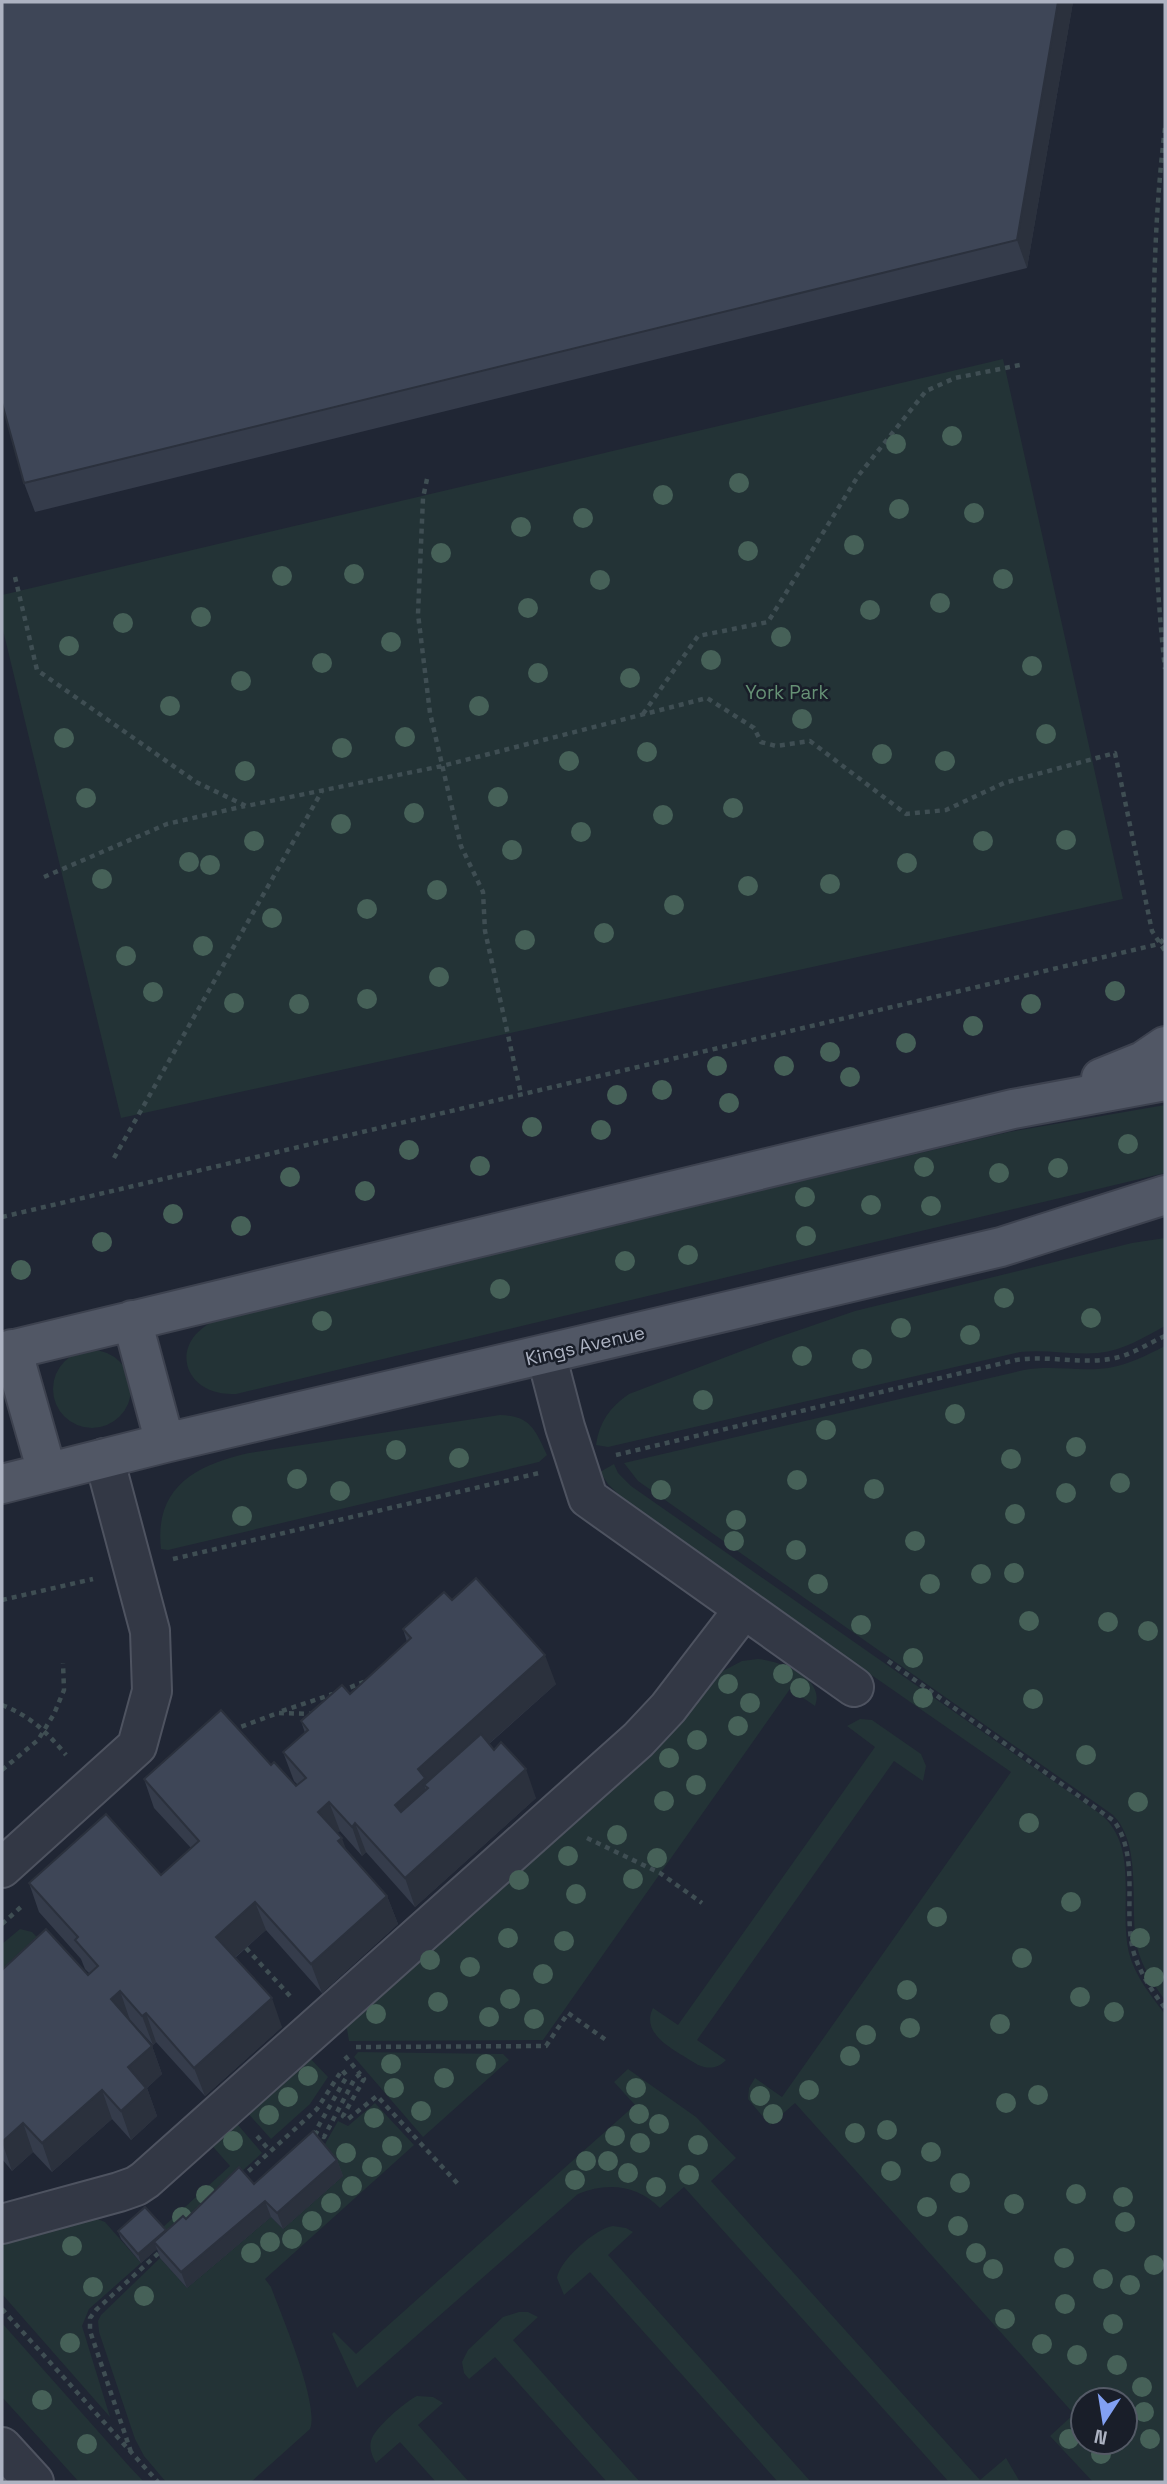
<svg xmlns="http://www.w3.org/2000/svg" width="1167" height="2484" viewBox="0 0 1167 2484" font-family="'Space Grotesk',sans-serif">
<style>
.green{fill:#233336;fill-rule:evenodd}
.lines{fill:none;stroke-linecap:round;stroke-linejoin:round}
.minor-casing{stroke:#4e5360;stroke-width:42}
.major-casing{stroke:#3d424f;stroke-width:42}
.path{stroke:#3f4e53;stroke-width:4.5;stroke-dasharray:5 5;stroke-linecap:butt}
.minor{stroke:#333845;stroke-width:38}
.major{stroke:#515765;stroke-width:38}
.tree{fill:#466158}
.wall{fill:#353c4b}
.shaded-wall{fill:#2b313d}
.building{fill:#3e4657;stroke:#2b313d;stroke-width:2}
.labels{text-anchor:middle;stroke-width:5;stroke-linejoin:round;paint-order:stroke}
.park-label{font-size:19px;fill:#669175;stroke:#191e29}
.street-label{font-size:19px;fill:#adb3c2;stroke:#191e29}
</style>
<rect width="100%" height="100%" fill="#202634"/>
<path class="green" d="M 1003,359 L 1123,899 L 121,1118 L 2,626 L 2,595 Z
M 1165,1105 L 1165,1173 L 236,1394 C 184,1397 166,1343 216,1320 L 1009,1132 Z
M 1165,1238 L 1165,1326 C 1145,1337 1122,1351 1098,1353 C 1072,1355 1046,1349 1020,1352 L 608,1447 L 596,1445 C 599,1422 610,1407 629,1394 L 776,1338 L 855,1311 L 1132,1243 Z
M 1165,1346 L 1165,2000 C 1153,1984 1142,1967 1137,1947 C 1129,1907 1143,1845 1113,1815 L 638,1481 L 624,1463 L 1024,1370 C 1052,1365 1080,1372 1108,1368 C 1128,1365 1147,1355 1165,1346 Z
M53 1389a39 39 0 1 1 78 0a39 39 0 1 1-78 0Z
M 500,1415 C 531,1416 535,1430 547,1455 L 539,1462 L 168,1550 L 161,1549 C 154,1487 196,1465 249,1453 Z
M 614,1464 L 618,1473 L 631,1486 L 1099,1813 C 1141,1845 1118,1908 1129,1953 C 1135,1976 1151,1996 1165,2014 L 1165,2482 L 1093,2482 L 1050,2436 L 1074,2414 L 795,2103 L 770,2125 L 748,2099 L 749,2088 L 755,2078 L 782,2097 L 1011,1772 L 811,1633 L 620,1496 L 608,1484 L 600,1472 ZM 1083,2400 L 1125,2400 L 1125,2442 L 1083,2442 Z
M 758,1659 C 780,1661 826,1678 815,1706 L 790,1689 L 543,2040 L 349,2041 L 347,2029 L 343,2024 L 719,1673 L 742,1661 Z
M 860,1719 L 872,1720 L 921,1754 L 926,1766 L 923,1781 L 894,1761 L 697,2040 L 726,2060 C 718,2069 708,2069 698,2065 C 679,2052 639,2036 653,2008 L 678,2025 L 875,1747 L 847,1726 Z
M 20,1929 L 32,1932 L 57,1958 L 2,2008 L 2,1944 Z
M 358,2052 L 503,2054 L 509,2060 L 423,2137 L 354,2057 Z
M 306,2054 L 328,2077 L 310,2104 L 271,2139 L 244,2109 Z
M 628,2069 L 696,2117 L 736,2158 L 711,2181 L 980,2480 L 1006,2458 L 1020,2482 L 949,2482 L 684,2187 L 660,2208 C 637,2185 607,2182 578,2194 L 357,2388 L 332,2334 L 334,2332 L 356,2354 L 635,2105 L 614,2082 Z
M 375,2103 L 414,2145 L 265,2279 L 271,2287 C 281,2314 320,2405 310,2429 L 251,2482 L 166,2482 L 144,2456 L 135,2439 L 99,2332 L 98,2321 L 101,2315 L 160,2258 L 187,2288 L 271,2217 L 283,2229 L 343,2176 L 323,2143 L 325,2144 L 338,2121 L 348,2126 Z
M 233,2119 L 262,2153 L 169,2238 L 162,2228 L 230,2166 L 208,2141 Z
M 92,2217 L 105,2222 L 141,2263 L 89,2309 L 82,2326 L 110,2417 L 2,2294 L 2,2238 Z
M 613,2226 L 626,2228 L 633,2232 L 608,2255 L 811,2482 L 778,2482 L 590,2272 L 564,2295 L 557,2278 C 559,2261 596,2228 613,2226 Z
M 519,2312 L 528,2312 L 538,2317 L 513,2340 L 640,2482 L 607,2482 L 495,2357 L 469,2379 L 464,2373 L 462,2362 L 468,2350 L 503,2317 Z
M 2,2323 L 128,2465 L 144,2482 L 79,2482 L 2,2397 Z
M 417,2396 L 433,2397 L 443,2403 L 418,2425 L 469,2482 L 436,2482 L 400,2442 L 376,2463 C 372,2456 369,2449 371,2441 C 374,2428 405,2402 417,2396 Z"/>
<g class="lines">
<g class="minor-casing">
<path id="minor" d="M 546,1354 L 565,1427 L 588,1498 L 854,1687
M 2,1868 L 137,1746 L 152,1691 L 150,1631 L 104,1458
M 2,2224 L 119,2192 L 136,2186 L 145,2180 L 638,1740 L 668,1708 L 744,1609
M 2,2447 L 34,2482"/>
</g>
<g class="major-casing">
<path id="major" d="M 1101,1078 L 1143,1061 L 1165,1046
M 132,1320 L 165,1443
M 12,1349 L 47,1472
M 2,1352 L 1013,1109 L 1165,1081
M 2,1484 L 165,1443 L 1001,1247 L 1165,1195"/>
</g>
<path class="path" d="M 1165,128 C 1154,218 1153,307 1153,398 C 1153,488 1155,579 1165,669
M 427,479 L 423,498 L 418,614 L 430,713 L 461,846 L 483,892 L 485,931 L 521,1094
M 15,577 L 37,670 L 196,782 L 246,806 L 442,766 L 707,698 L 754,728 L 761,742 L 776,746 L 810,741 L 906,814 L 946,810 L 1004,783 L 1115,753 L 1152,931 L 1165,951
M 643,714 L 698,636 L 768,622 L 858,476 L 926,391 L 955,378 L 1020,365
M 44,877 L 167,824 L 245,806
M 114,1158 L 322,791
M 2,1217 L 1159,944 L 1165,938
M 616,1455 L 1016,1360 C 1049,1355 1083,1365 1115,1358 C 1133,1354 1149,1343 1165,1336
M 173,1559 L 539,1473
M 2,1600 L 93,1579
M 888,1661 L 1114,1821 C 1140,1857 1123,1910 1133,1950 C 1139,1972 1152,1991 1165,2008
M 341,1691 L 366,1681
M 2,1705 C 30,1716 47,1732 66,1755
M 282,1711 L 333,1694
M 232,1730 L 278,1713 L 314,1714
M 2,1770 L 38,1740 L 54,1714 L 64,1690 L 63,1663
M 587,1838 L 660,1873 L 702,1903
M 2,1924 L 22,1906
M 246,1948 L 290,1996
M 356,2047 L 546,2046 L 568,2013 L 606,2040
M 345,2056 L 360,2074
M 257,2136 L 270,2151
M 241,2178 L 317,2109 L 342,2070 L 347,2076 L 315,2132 L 324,2137 L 355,2078 L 360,2074 L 364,2079 L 343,2116 L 348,2119 L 377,2096 L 458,2184
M 2,2309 L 158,2482
M 131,2452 L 90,2331 L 90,2318 L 96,2310 L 162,2250"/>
<use href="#minor" class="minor"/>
<use href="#major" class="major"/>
</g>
<g class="tree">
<circle cx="952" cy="436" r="10"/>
<circle cx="896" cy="444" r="10"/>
<circle cx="739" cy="483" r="10"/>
<circle cx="663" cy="495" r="10"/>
<circle cx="899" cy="509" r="10"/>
<circle cx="974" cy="513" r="10"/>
<circle cx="583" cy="518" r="10"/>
<circle cx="521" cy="527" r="10"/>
<circle cx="854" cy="545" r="10"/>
<circle cx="748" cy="551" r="10"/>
<circle cx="441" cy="553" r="10"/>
<circle cx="354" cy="574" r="10"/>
<circle cx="282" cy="576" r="10"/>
<circle cx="1003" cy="579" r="10"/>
<circle cx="600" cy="580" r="10"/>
<circle cx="940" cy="603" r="10"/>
<circle cx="528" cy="608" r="10"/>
<circle cx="870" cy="610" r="10"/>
<circle cx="201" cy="617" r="10"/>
<circle cx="123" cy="623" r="10"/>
<circle cx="781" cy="637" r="10"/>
<circle cx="391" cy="642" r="10"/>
<circle cx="69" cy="646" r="10"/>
<circle cx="711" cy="660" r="10"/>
<circle cx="322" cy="663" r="10"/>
<circle cx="1032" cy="666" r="10"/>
<circle cx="538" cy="673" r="10"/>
<circle cx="630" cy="678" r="10"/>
<circle cx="241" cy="681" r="10"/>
<circle cx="170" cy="706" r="10"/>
<circle cx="479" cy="706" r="10"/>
<circle cx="802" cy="719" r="10"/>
<circle cx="1046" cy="734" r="10"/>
<circle cx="405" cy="737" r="10"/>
<circle cx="64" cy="738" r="10"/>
<circle cx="342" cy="748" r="10"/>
<circle cx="647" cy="752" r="10"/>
<circle cx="882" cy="754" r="10"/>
<circle cx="569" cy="761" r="10"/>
<circle cx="945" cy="761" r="10"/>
<circle cx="245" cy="771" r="10"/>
<circle cx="498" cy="797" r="10"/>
<circle cx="86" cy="798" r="10"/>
<circle cx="733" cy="808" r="10"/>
<circle cx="414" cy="813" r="10"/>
<circle cx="663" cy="815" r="10"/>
<circle cx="341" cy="824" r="10"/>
<circle cx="581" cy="832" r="10"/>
<circle cx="1066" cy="840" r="10"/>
<circle cx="254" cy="841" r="10"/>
<circle cx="983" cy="841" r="10"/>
<circle cx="512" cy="850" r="10"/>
<circle cx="189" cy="862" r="10"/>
<circle cx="907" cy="863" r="10"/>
<circle cx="210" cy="865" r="10"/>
<circle cx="102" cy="879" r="10"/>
<circle cx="830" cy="884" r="10"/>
<circle cx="748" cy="886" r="10"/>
<circle cx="437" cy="890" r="10"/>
<circle cx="674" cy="905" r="10"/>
<circle cx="367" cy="909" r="10"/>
<circle cx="272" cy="918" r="10"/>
<circle cx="604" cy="933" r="10"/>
<circle cx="525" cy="940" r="10"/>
<circle cx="203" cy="946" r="10"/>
<circle cx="126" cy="956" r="10"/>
<circle cx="439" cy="977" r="10"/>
<circle cx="1115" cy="991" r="10"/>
<circle cx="153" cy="992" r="10"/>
<circle cx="367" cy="999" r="10"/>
<circle cx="234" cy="1003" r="10"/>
<circle cx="299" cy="1004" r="10"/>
<circle cx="1031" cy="1004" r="10"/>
<circle cx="973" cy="1026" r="10"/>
<circle cx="906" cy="1043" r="10"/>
<circle cx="830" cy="1052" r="10"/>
<circle cx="717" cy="1066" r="10"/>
<circle cx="784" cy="1066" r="10"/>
<circle cx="850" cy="1077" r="10"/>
<circle cx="662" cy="1090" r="10"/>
<circle cx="617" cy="1095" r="10"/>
<circle cx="729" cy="1103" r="10"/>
<circle cx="532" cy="1127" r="10"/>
<circle cx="601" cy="1130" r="10"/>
<circle cx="1128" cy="1144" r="10"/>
<circle cx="409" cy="1150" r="10"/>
<circle cx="480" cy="1166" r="10"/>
<circle cx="924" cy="1167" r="10"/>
<circle cx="1058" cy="1168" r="10"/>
<circle cx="999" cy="1173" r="10"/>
<circle cx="290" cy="1177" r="10"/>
<circle cx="365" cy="1191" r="10"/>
<circle cx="805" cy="1197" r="10"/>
<circle cx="871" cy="1205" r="10"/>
<circle cx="931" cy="1206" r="10"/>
<circle cx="173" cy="1214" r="10"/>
<circle cx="241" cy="1226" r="10"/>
<circle cx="806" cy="1236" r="10"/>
<circle cx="102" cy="1242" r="10"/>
<circle cx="688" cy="1255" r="10"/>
<circle cx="625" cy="1261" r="10"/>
<circle cx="21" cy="1270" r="10"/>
<circle cx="500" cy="1289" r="10"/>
<circle cx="1004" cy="1298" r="10"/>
<circle cx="1091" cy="1318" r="10"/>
<circle cx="322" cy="1321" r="10"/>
<circle cx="901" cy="1328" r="10"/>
<circle cx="970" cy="1335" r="10"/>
<circle cx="802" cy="1356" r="10"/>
<circle cx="862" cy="1359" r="10"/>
<circle cx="703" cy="1400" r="10"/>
<circle cx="955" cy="1414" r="10"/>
<circle cx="826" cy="1430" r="10"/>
<circle cx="1076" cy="1447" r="10"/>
<circle cx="396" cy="1450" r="10"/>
<circle cx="459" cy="1458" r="10"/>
<circle cx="1011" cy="1459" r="10"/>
<circle cx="297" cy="1479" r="10"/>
<circle cx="797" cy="1480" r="10"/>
<circle cx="1120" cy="1483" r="10"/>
<circle cx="874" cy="1489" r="10"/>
<circle cx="661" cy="1490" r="10"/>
<circle cx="340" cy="1491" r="10"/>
<circle cx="1066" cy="1493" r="10"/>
<circle cx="1015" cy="1514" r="10"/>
<circle cx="242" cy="1516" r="10"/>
<circle cx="736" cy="1520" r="10"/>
<circle cx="734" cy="1541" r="10"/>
<circle cx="915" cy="1541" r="10"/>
<circle cx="796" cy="1550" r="10"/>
<circle cx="1014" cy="1573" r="10"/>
<circle cx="981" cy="1574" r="10"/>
<circle cx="818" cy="1584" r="10"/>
<circle cx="930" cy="1584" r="10"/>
<circle cx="1029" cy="1621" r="10"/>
<circle cx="1108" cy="1622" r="10"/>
<circle cx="861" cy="1625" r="10"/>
<circle cx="1148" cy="1631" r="10"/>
<circle cx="913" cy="1658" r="10"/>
<circle cx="783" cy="1674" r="10"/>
<circle cx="728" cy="1684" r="10"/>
<circle cx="800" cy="1688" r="10"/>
<circle cx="923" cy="1698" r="10"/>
<circle cx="1033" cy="1699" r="10"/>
<circle cx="750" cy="1703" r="10"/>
<circle cx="738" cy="1726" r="10"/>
<circle cx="697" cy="1740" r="10"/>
<circle cx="1086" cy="1755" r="10"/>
<circle cx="669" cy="1758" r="10"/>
<circle cx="696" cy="1785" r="10"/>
<circle cx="664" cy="1801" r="10"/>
<circle cx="1138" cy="1802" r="10"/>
<circle cx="1029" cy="1823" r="10"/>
<circle cx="617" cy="1835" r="10"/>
<circle cx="568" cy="1856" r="10"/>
<circle cx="657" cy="1858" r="10"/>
<circle cx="633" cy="1879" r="10"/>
<circle cx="519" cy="1880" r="10"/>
<circle cx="576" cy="1894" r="10"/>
<circle cx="1071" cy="1902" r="10"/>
<circle cx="937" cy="1917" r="10"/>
<circle cx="508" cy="1938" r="10"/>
<circle cx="1140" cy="1938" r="10"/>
<circle cx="564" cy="1941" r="10"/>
<circle cx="1022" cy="1958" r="10"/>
<circle cx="430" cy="1960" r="10"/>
<circle cx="470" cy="1967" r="10"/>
<circle cx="543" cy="1974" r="10"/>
<circle cx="1154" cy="1977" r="10"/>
<circle cx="907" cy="1990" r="10"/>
<circle cx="1080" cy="1997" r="10"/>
<circle cx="510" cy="1999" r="10"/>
<circle cx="438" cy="2002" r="10"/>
<circle cx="1114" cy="2012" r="10"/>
<circle cx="376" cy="2014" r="10"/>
<circle cx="489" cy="2017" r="10"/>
<circle cx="534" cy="2019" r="10"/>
<circle cx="1000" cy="2024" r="10"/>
<circle cx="910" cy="2028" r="10"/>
<circle cx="866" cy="2035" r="10"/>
<circle cx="850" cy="2056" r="10"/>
<circle cx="391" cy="2064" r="10"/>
<circle cx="486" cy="2064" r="10"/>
<circle cx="308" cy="2076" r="10"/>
<circle cx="444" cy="2078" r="10"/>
<circle cx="394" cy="2088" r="10"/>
<circle cx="636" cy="2088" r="10"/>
<circle cx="809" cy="2090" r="10"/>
<circle cx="1038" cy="2095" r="10"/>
<circle cx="760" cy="2096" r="10"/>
<circle cx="288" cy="2097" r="10"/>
<circle cx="1006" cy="2103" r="10"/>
<circle cx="421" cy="2111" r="10"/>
<circle cx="639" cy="2114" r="10"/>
<circle cx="773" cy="2114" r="10"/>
<circle cx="269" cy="2115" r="10"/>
<circle cx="374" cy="2118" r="10"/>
<circle cx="659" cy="2124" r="10"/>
<circle cx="887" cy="2130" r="10"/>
<circle cx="855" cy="2133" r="10"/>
<circle cx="615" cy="2136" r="10"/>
<circle cx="233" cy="2141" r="10"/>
<circle cx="640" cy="2143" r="10"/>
<circle cx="698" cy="2145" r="10"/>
<circle cx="392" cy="2146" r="10"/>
<circle cx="931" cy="2152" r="10"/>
<circle cx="346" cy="2153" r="10"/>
<circle cx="586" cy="2161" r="10"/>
<circle cx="608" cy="2161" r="10"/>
<circle cx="372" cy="2167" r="10"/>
<circle cx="891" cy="2171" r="10"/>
<circle cx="628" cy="2173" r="10"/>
<circle cx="689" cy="2175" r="10"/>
<circle cx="575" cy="2180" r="10"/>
<circle cx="960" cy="2183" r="10"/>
<circle cx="352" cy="2186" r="10"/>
<circle cx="656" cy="2187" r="10"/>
<circle cx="1076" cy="2194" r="10"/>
<circle cx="206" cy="2195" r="10"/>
<circle cx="1123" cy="2197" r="10"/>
<circle cx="331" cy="2203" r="10"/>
<circle cx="1014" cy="2204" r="10"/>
<circle cx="927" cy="2207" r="10"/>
<circle cx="182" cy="2217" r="10"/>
<circle cx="312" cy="2221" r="10"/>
<circle cx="1125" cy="2222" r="10"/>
<circle cx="958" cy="2226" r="10"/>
<circle cx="292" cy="2239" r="10"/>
<circle cx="270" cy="2242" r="10"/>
<circle cx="72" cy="2246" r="10"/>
<circle cx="251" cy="2253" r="10"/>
<circle cx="976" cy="2253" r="10"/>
<circle cx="1064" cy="2258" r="10"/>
<circle cx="1154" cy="2265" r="10"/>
<circle cx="993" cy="2269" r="10"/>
<circle cx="1103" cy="2279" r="10"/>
<circle cx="1130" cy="2285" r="10"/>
<circle cx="93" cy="2287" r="10"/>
<circle cx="144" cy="2296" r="10"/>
<circle cx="1065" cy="2304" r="10"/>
<circle cx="1005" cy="2319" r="10"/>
<circle cx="1113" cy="2324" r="10"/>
<circle cx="70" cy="2343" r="10"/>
<circle cx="1042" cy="2344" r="10"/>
<circle cx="1077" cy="2355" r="10"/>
<circle cx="1117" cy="2365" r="10"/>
<circle cx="1142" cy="2387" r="10"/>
<circle cx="42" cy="2400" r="10"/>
<circle cx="1144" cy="2412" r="10"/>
<circle cx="1069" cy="2439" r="10"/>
<circle cx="1150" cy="2439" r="10"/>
<circle cx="87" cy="2444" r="10"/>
<circle cx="1101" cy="2454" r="10"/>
</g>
<path class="wall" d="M 2,2 L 1073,2 L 1027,268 L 35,512 L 24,483 Z
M 452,1600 L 556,1684 L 489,1744 L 536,1798 L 415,1907 L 366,1852 L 362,1856 L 340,1831 L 337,1833 L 346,1849 L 387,1896 L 398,1924 L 322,1993 L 266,1930 L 235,1958 L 282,2027 L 205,2096 L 156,2042 L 153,2045 L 130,2020 L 152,2046 L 162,2074 L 147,2088 L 157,2116 L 131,2140 L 112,2119 L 52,2172 L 33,2152 L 12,2171 L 2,2159 L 2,1970 L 88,1975 L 89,1973 L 85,1969 L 81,1959 L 39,1912 L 29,1883 L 161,1875 L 191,1848 L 154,1808 L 144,1779 L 271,1765 L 296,1786 L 298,1785 L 294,1781 L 283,1752 L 305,1733 L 301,1721 L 350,1694 L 407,1642 L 403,1629 Z
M 337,2160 L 343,2176 L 283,2229 L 271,2217 L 187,2288 L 160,2258 L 157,2249 L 141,2263 L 121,2239 L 118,2231 L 166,2231 L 186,2219 L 254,2184 Z"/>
<path class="shaded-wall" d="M 1058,2 L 1073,2 L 1027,268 L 1017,240 Z
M 545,1655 L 556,1684 L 431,1795 L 428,1788 L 424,1785 L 433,1809 L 405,1834 L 395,1805 L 418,1769 Z
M 526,1769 L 536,1798 L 415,1907 L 405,1878 Z
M 329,1802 L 340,1831 L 329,1840 L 318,1812 Z
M 355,1823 L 366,1852 L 362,1856 L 352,1827 Z
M 342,1838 L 352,1866 L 338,1841 Z
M 387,1896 L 398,1924 L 322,1993 L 311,1964 Z
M 255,1902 L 266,1930 L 226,1965 L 216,1937 Z
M 120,1991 L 130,2020 L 121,2028 L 111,1999 Z
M 272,1998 L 282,2027 L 205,2096 L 194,2068 Z
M 146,2013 L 156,2042 L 153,2045 L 142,2016 Z
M 152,2046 L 162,2074 L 147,2088 L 157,2116 L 131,2140 L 121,2111 L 128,2067 Z
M 102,2090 L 112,2119 L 52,2172 L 42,2143 Z
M 23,2123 L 33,2152 L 12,2171 L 2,2142 Z
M 337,2160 L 343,2176 L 283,2229 L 277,2213 Z
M 265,2201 L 271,2217 L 187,2288 L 181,2272 Z
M 166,2230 L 169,2238 L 154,2242 L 157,2249 L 141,2263 L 138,2254 Z"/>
<path class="building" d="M 2,2 L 1058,2 L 1017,240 L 24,483 L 2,403 Z
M 476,1578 L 545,1655 L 418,1769 L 425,1778 L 395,1805 L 401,1812 L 428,1788 L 424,1785 L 481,1734 L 494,1750 L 501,1742 L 526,1769 L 405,1878 L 355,1823 L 352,1827 L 329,1802 L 318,1812 L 342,1838 L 338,1841 L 387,1896 L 311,1964 L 255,1902 L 216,1937 L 272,1998 L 194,2068 L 146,2013 L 142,2016 L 120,1991 L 111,1999 L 152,2046 L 128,2067 L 146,2088 L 121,2111 L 102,2090 L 42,2143 L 23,2123 L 2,2142 L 2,1970 L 46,1929 L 88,1975 L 98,1966 L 75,1940 L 78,1937 L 29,1883 L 106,1814 L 161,1875 L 199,1841 L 144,1779 L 221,1710 L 271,1765 L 274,1762 L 296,1786 L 306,1778 L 283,1752 L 308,1730 L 301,1721 L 342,1685 L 350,1694 L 411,1638 L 403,1629 L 444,1592 L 452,1600 Z
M 313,2131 L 337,2160 L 277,2213 L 265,2201 L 181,2272 L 154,2242 L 183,2216 L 186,2219 L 239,2167 L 254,2184 Z
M 145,2207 L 166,2230 L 138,2254 L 118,2231 Z"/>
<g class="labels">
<g class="park-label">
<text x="787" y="699">York Park</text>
</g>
<g class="street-label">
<text transform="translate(585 1345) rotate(-13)" y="7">Kings Avenue</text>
</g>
</g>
<rect width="1167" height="2484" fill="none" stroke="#adb3c2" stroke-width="7"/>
<g transform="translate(1104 2421) rotate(192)"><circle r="33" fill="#191e29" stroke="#545a66" stroke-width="2"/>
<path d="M0-5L12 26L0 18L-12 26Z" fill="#82a0f2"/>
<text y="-10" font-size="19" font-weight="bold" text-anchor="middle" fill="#adb3c2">N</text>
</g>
</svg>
